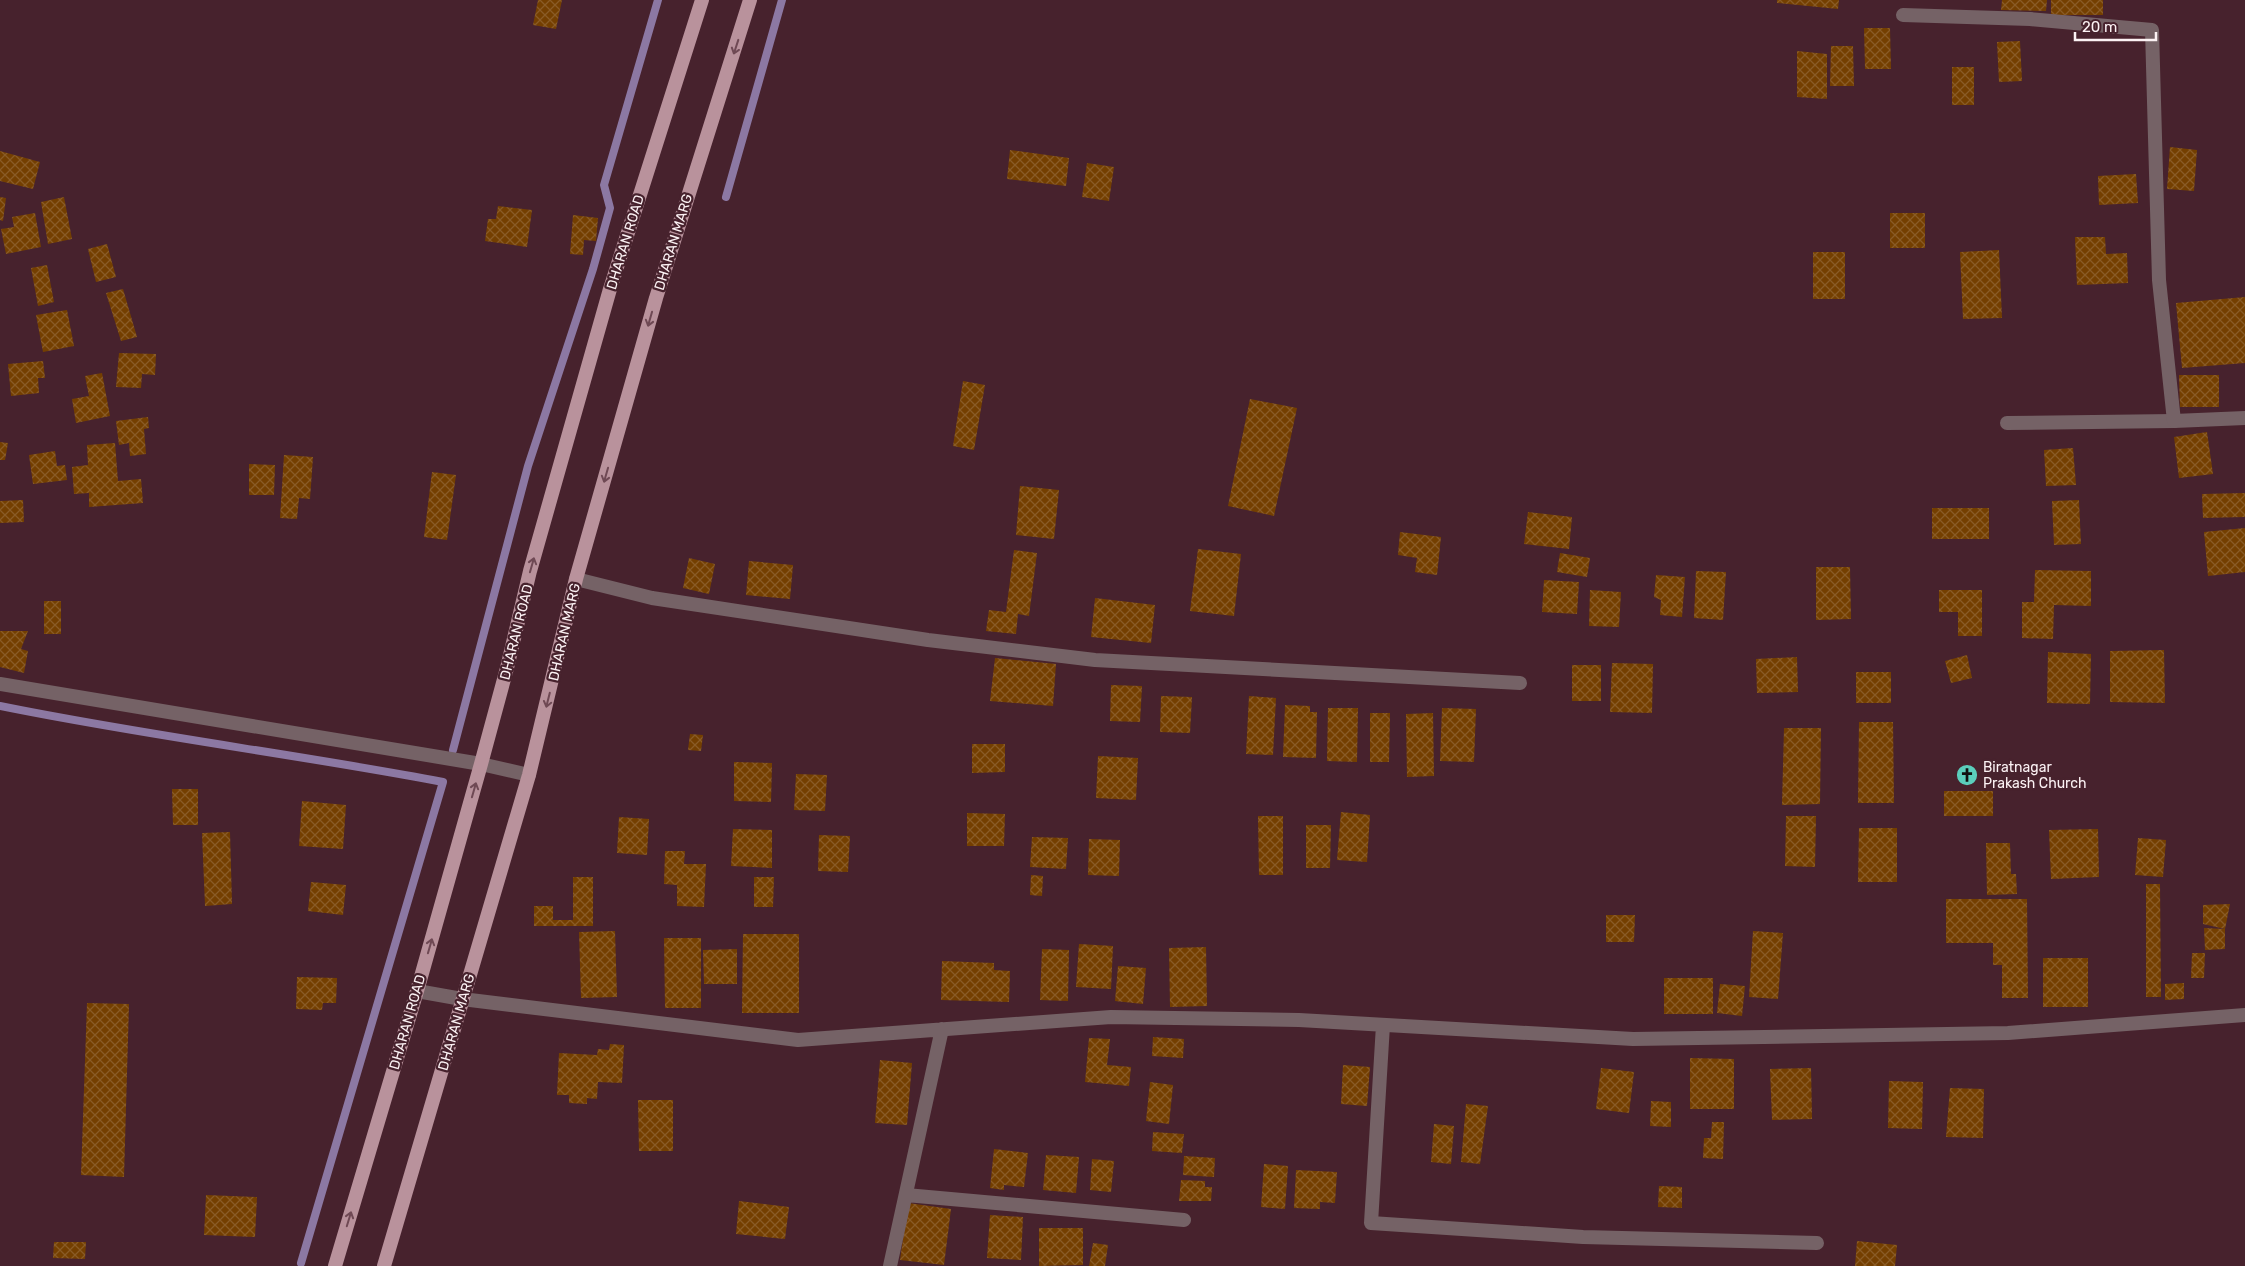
<svg xmlns="http://www.w3.org/2000/svg" width="2245" height="1266" viewBox="0 0 2245 1266" font-family="Rubik,sans-serif">
<style>
.lines{fill:none;stroke-linecap:round;stroke-linejoin:round}
.stream{stroke:#8c78a3;stroke-width:8}
.building{fill:url(#building-cross-hatch)}
.service{stroke:#756266;stroke-width:14}
.minor{stroke:#756266;stroke-width:14}
.primary{stroke:#b9929c;stroke-width:14}
.oneway{stroke:#6f4954}
.labels{text-anchor:middle;stroke-width:4.5;stroke-linejoin:round;paint-order:stroke}
.street-label{font-size:14px;fill:#fcf2f4;stroke:#47222d}
.poi-label{font-size:14px;fill:#fcf2f4;stroke:#47222d;text-anchor:start}
</style>
<defs>
<pattern id="building-cross-hatch" width="8" height="8" patternUnits="userSpaceOnUse" patternTransform="scale(1.25)"><rect width="8" height="8" fill="#743f00"/><path d="M0 0l8 8M0 8l8-8" fill="none" stroke="#895b26"/></pattern>
</defs>
<rect width="100%" height="100%" fill="#47222d"/>
<g class="lines">
<path class="stream" d="M 726,197 L 782,0
M 0,706 C 147,736 296,754 443,782 L 301,1263
M 453,750 L 528,466 L 593,269 L 610,208 L 604,185 L 658,0"/>
</g>
<path class="building" d="M 538,0 L 562,0 L 556,29 L 533,25 Z
M 1777,0 L 1839,0 L 1838,9 L 1777,3 Z
M 2002,0 L 2047,0 L 2046,11 L 2001,10 Z
M 2051,0 L 2103,0 L 2103,15 L 2051,15 Z
M 1864,28 L 1890,28 L 1891,69 L 1865,69 Z
M 2020,41 L 2022,81 L 1999,82 L 1997,42 Z
M 1831,46 L 1853,46 L 1854,86 L 1830,86 Z
M 1797,51 L 1827,54 L 1827,99 L 1797,97 Z
M 1952,67 L 1974,67 L 1974,105 L 1952,105 Z
M 2170,147 L 2197,150 L 2194,191 L 2167,189 Z
M 1010,150 L 1069,158 L 1066,186 L 1007,179 Z
M 0,151 L 40,162 L 33,189 L 0,181 Z
M 1087,163 L 1114,167 L 1109,201 L 1082,197 Z
M 2136,174 L 2138,203 L 2099,205 L 2098,176 Z
M 0,197 L 6,198 L 3,221 L 0,220 Z
M 64,197 L 72,239 L 48,244 L 41,202 Z
M 498,206 L 532,210 L 527,247 L 485,241 L 488,219 L 496,219 Z
M 35,213 L 41,247 L 6,254 L 1,229 L 14,227 L 12,217 Z
M 1890,213 L 1925,213 L 1925,248 L 1890,248 Z
M 573,215 L 598,218 L 596,241 L 584,240 L 583,255 L 570,254 Z
M 2075,237 L 2105,237 L 2106,254 L 2127,253 L 2128,283 L 2077,285 Z
M 107,244 L 116,277 L 96,282 L 88,249 Z
M 1999,250 L 2002,318 L 1963,319 L 1960,252 Z
M 1813,252 L 1845,252 L 1845,299 L 1813,299 Z
M 47,265 L 54,302 L 38,306 L 31,268 Z
M 123,289 L 137,337 L 121,341 L 106,293 Z
M 2245,297 L 2245,363 L 2182,368 L 2176,303 Z
M 67,310 L 74,346 L 43,352 L 36,315 Z
M 119,353 L 156,354 L 155,375 L 142,374 L 141,388 L 116,387 Z
M 43,361 L 45,378 L 38,378 L 39,393 L 11,396 L 8,364 Z
M 102,373 L 110,416 L 76,423 L 72,399 L 89,396 L 85,376 Z
M 2179,375 L 2219,375 L 2219,407 L 2180,407 Z
M 963,381 L 985,385 L 974,450 L 953,446 Z
M 1250,399 L 1297,408 L 1274,516 L 1228,506 Z
M 148,417 L 149,428 L 144,429 L 146,454 L 130,456 L 129,443 L 119,445 L 116,421 Z
M 2207,432 L 2213,474 L 2179,478 L 2174,437 Z
M 0,442 L 8,443 L 5,460 L 0,460 Z
M 115,443 L 118,481 L 141,479 L 143,503 L 89,507 L 89,493 L 74,494 L 72,467 L 88,465 L 87,445 Z
M 2073,448 L 2076,485 L 2046,486 L 2044,450 Z
M 55,451 L 57,466 L 65,465 L 67,480 L 33,484 L 29,455 Z
M 284,455 L 313,457 L 310,499 L 299,498 L 297,519 L 280,518 Z
M 249,464 L 275,465 L 274,495 L 249,495 Z
M 432,472 L 456,475 L 447,540 L 424,537 Z
M 1020,486 L 1059,490 L 1054,539 L 1016,535 Z
M 2245,493 L 2245,517 L 2203,518 L 2202,494 Z
M 23,500 L 24,522 L 0,523 L 0,501 Z
M 2079,500 L 2081,544 L 2054,545 L 2052,501 Z
M 1932,508 L 1989,508 L 1989,539 L 1932,539 Z
M 1528,512 L 1572,517 L 1569,549 L 1524,544 Z
M 2245,528 L 2245,572 L 2208,576 L 2204,532 Z
M 1400,532 L 1441,537 L 1437,575 L 1415,572 L 1417,558 L 1398,555 Z
M 1198,549 L 1241,554 L 1234,616 L 1190,611 Z
M 1014,550 L 1037,553 L 1029,616 L 1018,614 L 1016,634 L 986,631 L 989,610 L 1006,612 Z
M 1560,553 L 1590,558 L 1587,577 L 1557,572 Z
M 689,558 L 715,564 L 709,594 L 683,588 Z
M 749,561 L 793,565 L 790,599 L 746,595 Z
M 1816,567 L 1850,567 L 1851,619 L 1816,620 Z
M 2035,570 L 2091,571 L 2091,606 L 2054,605 L 2053,639 L 2022,638 L 2022,602 L 2034,602 Z
M 1696,571 L 1726,572 L 1723,620 L 1694,618 Z
M 1656,575 L 1685,577 L 1682,617 L 1660,615 L 1661,600 L 1654,597 Z
M 1544,580 L 1579,582 L 1577,614 L 1542,612 Z
M 1590,590 L 1621,592 L 1619,627 L 1589,626 Z
M 1939,590 L 1982,590 L 1982,636 L 1958,636 L 1958,612 L 1939,612 Z
M 1095,598 L 1155,605 L 1151,643 L 1091,637 Z
M 44,601 L 61,601 L 61,634 L 44,634 Z
M 0,631 L 28,631 L 21,649 L 28,651 L 24,673 L 0,667 Z
M 2164,650 L 2165,703 L 2110,702 L 2110,651 Z
M 2048,652 L 2091,654 L 2090,704 L 2047,703 Z
M 1967,655 L 1972,678 L 1951,683 L 1945,661 Z
M 1797,657 L 1798,692 L 1757,693 L 1756,659 Z
M 995,658 L 1056,664 L 1053,706 L 990,701 Z
M 1612,663 L 1653,664 L 1652,713 L 1610,712 Z
M 1572,665 L 1601,665 L 1601,701 L 1572,701 Z
M 1856,672 L 1891,672 L 1891,703 L 1856,703 Z
M 1111,685 L 1142,686 L 1140,722 L 1110,721 Z
M 1161,696 L 1192,697 L 1190,733 L 1160,732 Z
M 1249,696 L 1276,698 L 1273,755 L 1246,754 Z
M 1285,705 L 1310,706 L 1310,712 L 1317,712 L 1316,758 L 1283,757 Z
M 1328,708 L 1358,708 L 1357,762 L 1327,761 Z
M 1442,708 L 1476,709 L 1474,762 L 1440,761 Z
M 1370,713 L 1390,713 L 1389,762 L 1370,762 Z
M 1433,713 L 1434,776 L 1407,777 L 1406,714 Z
M 1859,722 L 1893,722 L 1894,803 L 1858,803 Z
M 1784,728 L 1821,728 L 1820,804 L 1782,805 Z
M 690,734 L 703,735 L 701,751 L 688,750 Z
M 972,744 L 1005,744 L 1005,772 L 972,773 Z
M 1098,756 L 1138,758 L 1136,800 L 1096,798 Z
M 734,762 L 772,763 L 771,802 L 734,801 Z
M 796,774 L 827,775 L 825,811 L 794,810 Z
M 172,789 L 198,789 L 198,825 L 173,825 Z
M 1944,791 L 1993,791 L 1993,816 L 1944,816 Z
M 302,801 L 346,805 L 343,849 L 299,846 Z
M 1341,812 L 1370,815 L 1367,862 L 1337,860 Z
M 967,813 L 1005,814 L 1004,846 L 967,846 Z
M 1258,816 L 1283,816 L 1283,875 L 1259,875 Z
M 1786,816 L 1816,816 L 1815,867 L 1785,866 Z
M 619,817 L 649,819 L 647,855 L 617,853 Z
M 1306,825 L 1331,825 L 1330,868 L 1306,868 Z
M 1859,828 L 1897,828 L 1897,882 L 1858,882 Z
M 733,829 L 772,830 L 772,868 L 731,866 Z
M 2098,829 L 2099,877 L 2051,879 L 2049,830 Z
M 230,832 L 232,904 L 205,906 L 202,833 Z
M 819,835 L 850,836 L 848,872 L 818,871 Z
M 1032,837 L 1068,838 L 1066,869 L 1030,867 Z
M 2138,838 L 2166,840 L 2163,877 L 2135,875 Z
M 1089,839 L 1120,840 L 1119,876 L 1088,875 Z
M 1986,843 L 2010,843 L 2011,874 L 2016,874 L 2017,894 L 1987,895 Z
M 665,851 L 685,851 L 684,864 L 706,864 L 704,907 L 677,906 L 677,885 L 664,884 Z
M 1031,875 L 1043,876 L 1042,896 L 1030,895 Z
M 573,877 L 593,877 L 593,926 L 534,926 L 534,906 L 553,906 L 553,920 L 573,920 Z
M 754,877 L 774,877 L 773,907 L 754,907 Z
M 311,882 L 346,885 L 343,915 L 308,911 Z
M 2146,884 L 2160,884 L 2161,997 L 2146,997 Z
M 1946,899 L 2027,899 L 2028,998 L 2002,998 L 2002,965 L 1993,965 L 1993,943 L 1946,943 Z
M 2230,904 L 2225,929 L 2225,949 L 2205,950 L 2204,928 L 2225,929 L 2203,924 L 2203,905 Z
M 1606,915 L 1635,915 L 1634,942 L 1606,942 Z
M 615,931 L 617,997 L 581,998 L 579,932 Z
M 1753,931 L 1783,933 L 1778,999 L 1749,997 Z
M 743,934 L 799,934 L 799,1013 L 742,1013 Z
M 664,938 L 701,938 L 701,1008 L 665,1008 Z
M 1079,944 L 1113,946 L 1111,989 L 1076,987 Z
M 1206,947 L 1207,1006 L 1170,1007 L 1169,948 Z
M 737,949 L 737,984 L 704,984 L 703,950 Z
M 1042,949 L 1069,950 L 1068,1001 L 1040,1000 Z
M 2192,953 L 2205,953 L 2204,978 L 2191,978 Z
M 2043,958 L 2088,958 L 2088,1007 L 2043,1007 Z
M 942,961 L 994,963 L 994,970 L 1010,971 L 1009,1002 L 941,1000 Z
M 1118,966 L 1146,968 L 1143,1004 L 1115,1001 Z
M 297,977 L 337,978 L 336,1003 L 323,1003 L 322,1010 L 296,1009 Z
M 1664,978 L 1713,978 L 1713,1014 L 1664,1014 Z
M 2184,983 L 2184,999 L 2165,1000 L 2165,984 Z
M 1720,984 L 1745,986 L 1742,1016 L 1717,1013 Z
M 87,1003 L 129,1004 L 124,1177 L 81,1175 Z
M 1153,1037 L 1184,1039 L 1183,1058 L 1152,1056 Z
M 1089,1038 L 1110,1039 L 1107,1065 L 1131,1067 L 1129,1086 L 1085,1082 Z
M 610,1044 L 624,1045 L 622,1083 L 598,1082 L 597,1099 L 587,1098 L 587,1104 L 569,1103 L 569,1095 L 557,1095 L 559,1053 L 597,1055 L 598,1049 L 609,1050 Z
M 1690,1058 L 1734,1059 L 1734,1109 L 1690,1109 Z
M 880,1060 L 912,1063 L 907,1125 L 875,1123 Z
M 1343,1065 L 1370,1067 L 1367,1106 L 1341,1104 Z
M 1601,1068 L 1634,1072 L 1629,1113 L 1596,1109 Z
M 1811,1068 L 1812,1119 L 1772,1120 L 1770,1069 Z
M 1889,1081 L 1923,1082 L 1922,1129 L 1888,1128 Z
M 1150,1082 L 1173,1085 L 1169,1124 L 1146,1121 Z
M 1950,1088 L 1984,1089 L 1983,1138 L 1946,1137 Z
M 638,1100 L 673,1100 L 673,1151 L 639,1151 Z
M 1651,1101 L 1671,1102 L 1671,1127 L 1650,1126 Z
M 1466,1104 L 1488,1106 L 1480,1164 L 1461,1162 Z
M 1712,1122 L 1724,1122 L 1723,1159 L 1703,1158 L 1704,1138 L 1711,1138 Z
M 1434,1124 L 1454,1126 L 1451,1164 L 1431,1162 Z
M 1153,1132 L 1184,1134 L 1182,1153 L 1152,1151 Z
M 994,1149 L 1028,1153 L 1024,1187 L 1004,1185 L 1004,1190 L 990,1188 Z
M 1046,1155 L 1079,1157 L 1076,1193 L 1043,1190 Z
M 1184,1156 L 1215,1158 L 1214,1177 L 1183,1175 Z
M 1092,1159 L 1114,1161 L 1111,1192 L 1090,1190 Z
M 1264,1164 L 1288,1166 L 1285,1209 L 1261,1207 Z
M 1296,1170 L 1337,1172 L 1335,1203 L 1320,1202 L 1320,1209 L 1294,1208 Z
M 1181,1180 L 1205,1181 L 1205,1187 L 1212,1187 L 1211,1201 L 1179,1201 Z
M 1659,1186 L 1682,1187 L 1682,1208 L 1658,1207 Z
M 206,1195 L 257,1197 L 255,1237 L 204,1235 Z
M 739,1201 L 789,1207 L 785,1239 L 736,1234 Z
M 908,1203 L 951,1209 L 944,1265 L 900,1260 Z
M 990,1215 L 1023,1217 L 1021,1260 L 987,1258 Z
M 1039,1228 L 1083,1228 L 1083,1265 L 1039,1266 Z
M 1857,1241 L 1897,1245 L 1895,1266 L 1855,1266 Z
M 54,1242 L 86,1242 L 85,1259 L 53,1258 Z
M 1093,1243 L 1108,1245 L 1105,1266 L 1089,1266 Z"/>
<g class="lines">
<path class="service" d="M 2007,423 L 2174,421"/>
<path class="minor" d="M 1903,15 L 2030,19 L 2152,30 L 2159,280 L 2174,421 L 2245,418
M 576,579 L 652,598 L 928,640 L 1095,660 L 1520,683
M 0,684 L 481,764 L 529,775
M 417,991 L 462,999 L 798,1040 L 1111,1017 L 1299,1020 L 1633,1039 L 2008,1033 L 2245,1015
M 1383,1025 L 1371,1223 L 1583,1237 L 1817,1243
M 906,1195 L 1184,1220
M 890,1266 L 942,1029"/>
<path class="primary" d="M 335,1266 L 417,991 L 481,764 L 507,668 L 530,571 L 610,289 L 702,0
M 384,1266 L 529,775 L 576,579 L 656,298 L 750,0"/>
</g>
<defs><path id="oneway-shaft" d="M-6 0H5M1.5-3L5.5 0L1.5 3" fill="none" stroke-width="1.6" stroke-linecap="round" stroke-linejoin="round" transform="scale(1.25)"/></defs>
<g class="oneway">
<use href="#oneway-shaft" transform="translate(736 47) rotate(108)"/>
<use href="#oneway-shaft" transform="translate(650 319) rotate(106)"/>
<use href="#oneway-shaft" transform="translate(606 475) rotate(106)"/>
<use href="#oneway-shaft" transform="translate(532 565) rotate(-74)"/>
<use href="#oneway-shaft" transform="translate(548 700) rotate(104)"/>
<use href="#oneway-shaft" transform="translate(474 790) rotate(-74)"/>
<use href="#oneway-shaft" transform="translate(430 946) rotate(-74)"/>
<use href="#oneway-shaft" transform="translate(349 1219) rotate(-73)"/>
</g>
<defs>
<g id="church-disc" transform="scale(1.125)"><circle r="9.5" fill="#5bcebc" stroke="#47222d"/><path d="M-1.2-6h2.4v3.5h3.3v2.4h-3.3V6h-2.4V-.1h-3.3v-2.4h3.3Z" fill="#111"/></g>
</defs>
<g fill-rule="evenodd">
<use href="#church-disc" x="1967" y="775"/>
</g>
<g class="labels">
<g class="street-label">
<text transform="translate(625 242) rotate(-73)" y="5">DHARAN ROAD</text>
<text transform="translate(673 242) rotate(-73)" y="5">DHARAN MARG</text>
<text transform="translate(516 632) rotate(-76)" y="5">DHARAN ROAD</text>
<text transform="translate(564 632) rotate(-77)" y="5">DHARAN MARG</text>
<text transform="translate(407 1022) rotate(-74)" y="5">DHARAN ROAD</text>
<text transform="translate(456 1022) rotate(-74)" y="5">DHARAN MARG</text>
</g>
<g class="poi-label">
<text x="1983" y="772">Biratnagar<tspan x="1983" dy="16">Prakash Church</tspan></text>
</g>
</g>
<path d="M2075 32v8h81v-8" fill="none" stroke="#fcf2f4" stroke-width="2.5"/>
<text x="2082" y="32" font-size="15" fill="#fcf2f4" stroke="#47222d" stroke-width="4" paint-order="stroke">20 m</text>
</svg>
